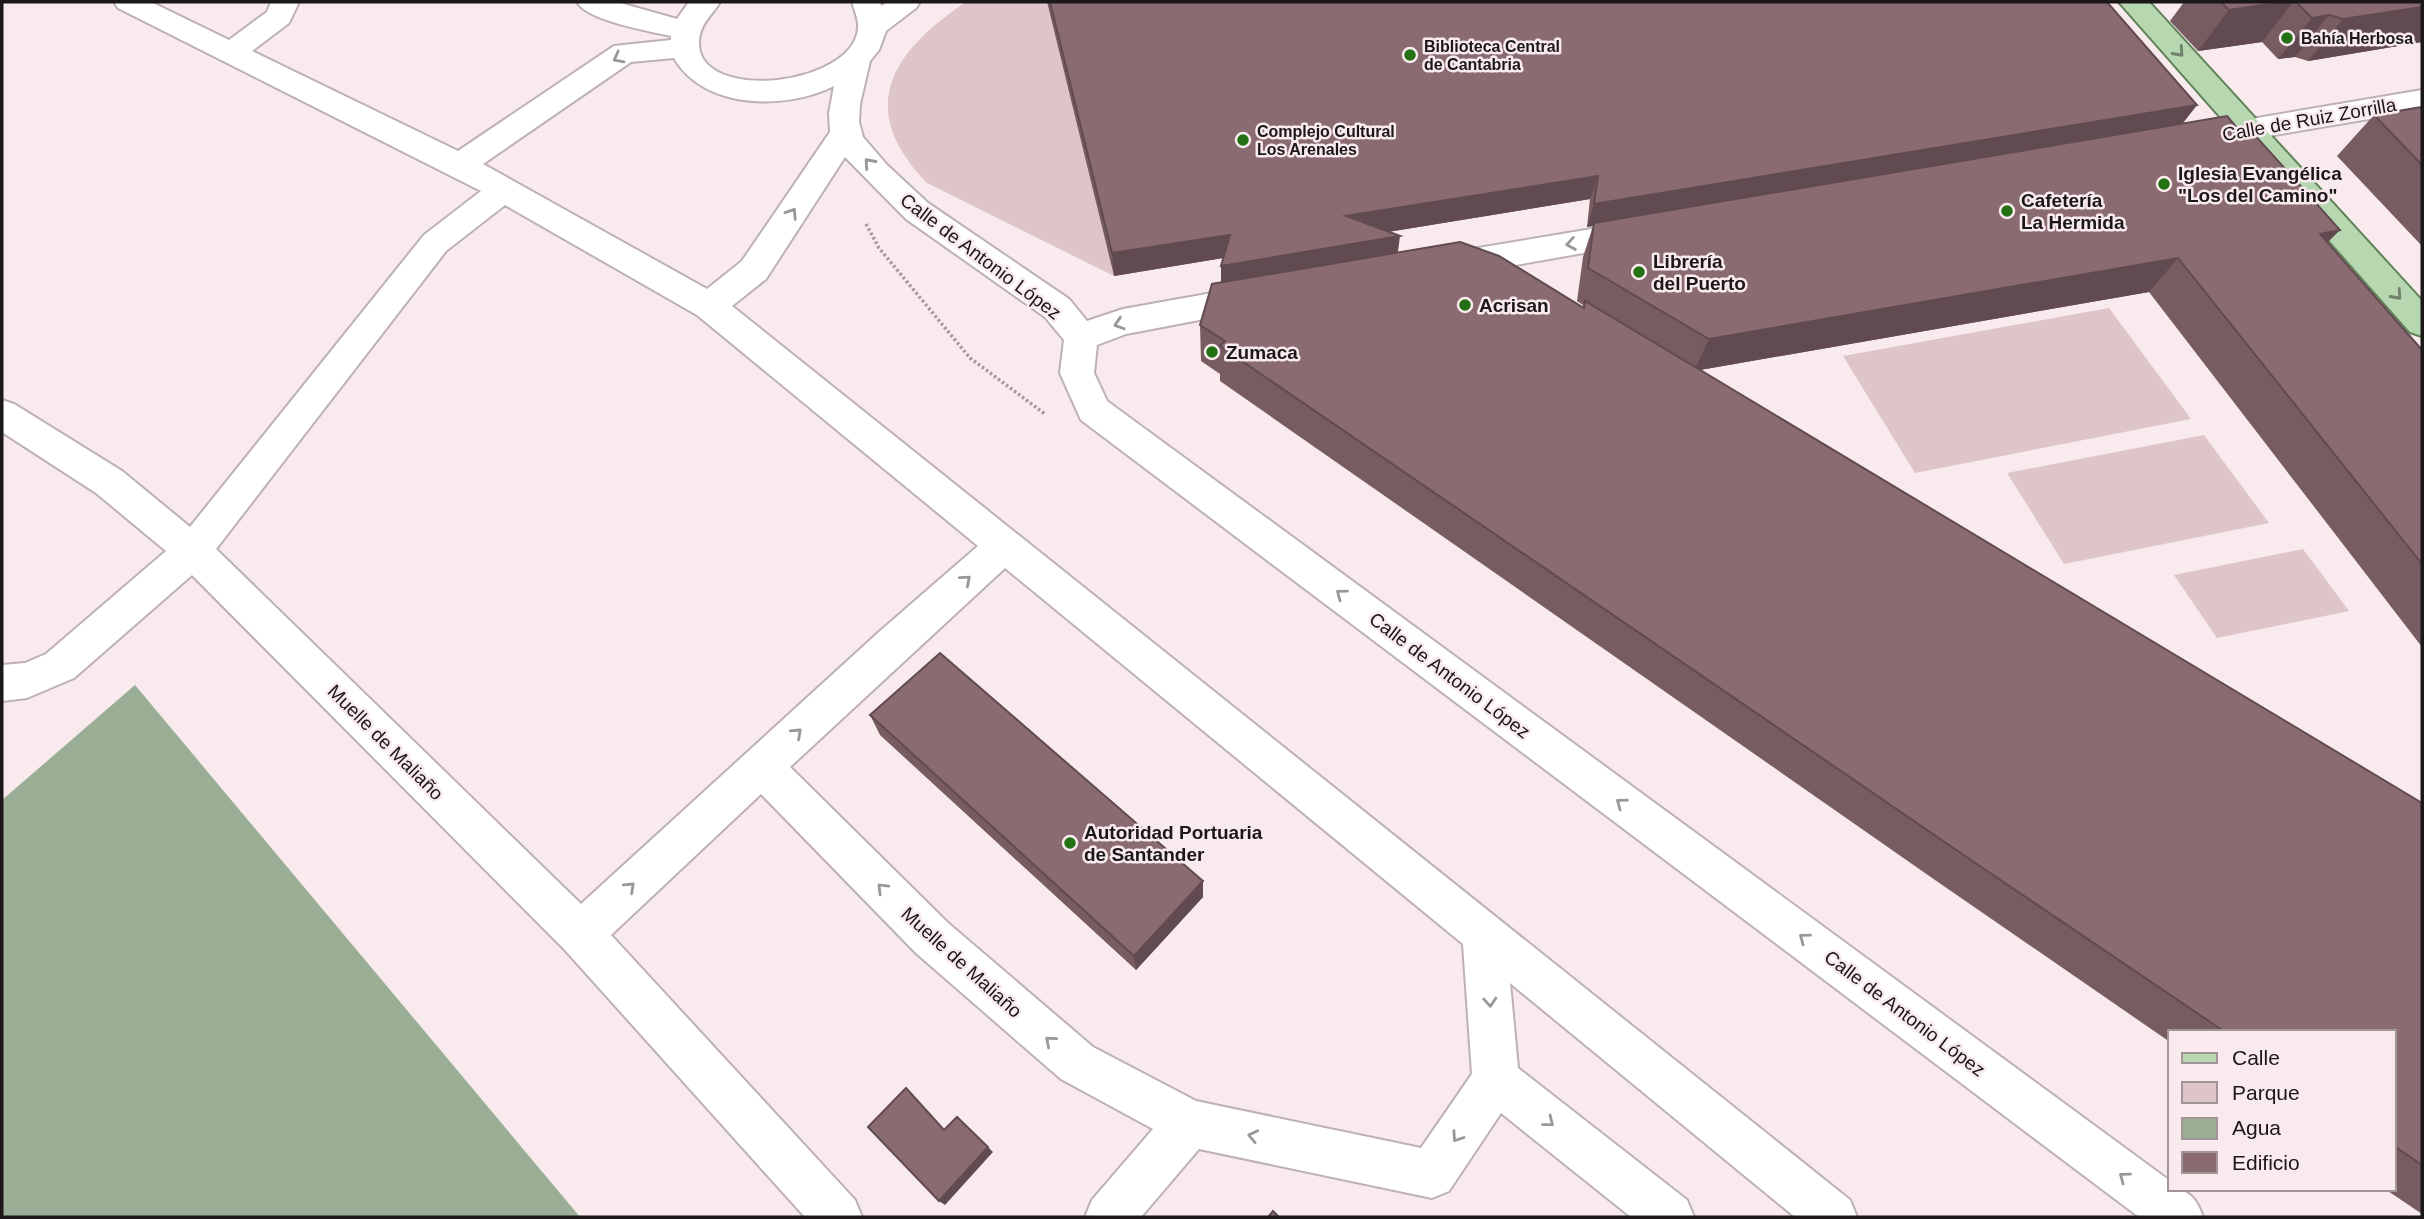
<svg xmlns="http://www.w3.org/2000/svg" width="2424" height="1219" viewBox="0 0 2424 1219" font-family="Arial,sans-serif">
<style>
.green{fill:#ddc5ca}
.water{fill:#9aae96}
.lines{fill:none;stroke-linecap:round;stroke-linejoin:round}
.minor-casing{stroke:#beb1b4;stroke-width:4}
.major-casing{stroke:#608358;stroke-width:4}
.path{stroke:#a4999b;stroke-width:3.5;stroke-dasharray:2.5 2.5;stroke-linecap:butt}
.minor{fill:#fff;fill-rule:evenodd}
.major{fill:#b6d7b0;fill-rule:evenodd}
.wall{fill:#775c62;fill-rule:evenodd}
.shaded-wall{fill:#614b50}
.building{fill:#8a6b72;stroke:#614b50;stroke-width:2}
.oneway{stroke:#71816c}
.oneway2{stroke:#999797}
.poi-dot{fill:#247015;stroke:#f8eaed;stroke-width:2.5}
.labels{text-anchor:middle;stroke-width:5;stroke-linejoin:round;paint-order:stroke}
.far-poi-label{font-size:16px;font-weight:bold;fill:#1c1718;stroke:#f8eaed;text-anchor:start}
.street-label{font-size:19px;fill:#1c1718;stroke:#f8eaed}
.poi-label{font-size:19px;font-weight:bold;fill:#1c1718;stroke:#f8eaed;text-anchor:start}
</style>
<rect width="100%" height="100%" fill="#f8eaed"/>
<path class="green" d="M 966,2 L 1047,2 L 1114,276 L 927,183 C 855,109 891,52 966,2 Z
M 2109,308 L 2191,419 L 1915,473 L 1843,356 Z
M 2204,435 L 2269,523 L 2064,564 L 2007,473 Z
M 2303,549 L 2349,611 L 2217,638 L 2174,575 Z"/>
<path class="water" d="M 135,685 L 580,1217 L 2,1217 L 2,800 Z"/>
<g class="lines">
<g class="minor-casing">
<path id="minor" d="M 114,2 L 151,2 L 229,40 L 267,12 L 271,2 L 299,2 L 289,23 L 252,51 L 458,151 L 614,46 L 671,40 L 671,36 C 649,31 588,21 577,2 L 617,2 L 677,19 L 689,2 L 720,2 C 711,17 699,24 699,44 C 700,103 854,86 858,28 C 859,20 854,9 852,2 L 880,2 L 881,6 L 888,2 L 920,2 L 916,8 L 886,31 L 879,50 L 870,61 L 860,104 L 859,122 L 863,137 L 887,165 L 928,203 L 1069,299 L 1087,321 L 1123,309 L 1257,285 L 1269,288 L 1274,297 L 1269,306 L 1257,309 L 1126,334 L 1097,345 L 1094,373 L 1107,401 L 2170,1181 L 2170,1189 C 2190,1189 2197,1200 2203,1217 L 2139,1217 L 1081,420 L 1060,373 L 1064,340 L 1045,317 L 906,219 L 845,157 L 766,279 L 732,306 L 1850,1200 L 1857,1217 L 1795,1217 L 1510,983 L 1518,1068 L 1687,1200 L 1694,1217 L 1631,1217 L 1501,1113 L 1449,1191 L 1432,1198 L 1199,1149 L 1141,1217 L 1085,1217 L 1092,1200 L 1153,1129 L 1061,1079 L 916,953 L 761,794 L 611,935 L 855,1200 L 862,1217 L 805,1217 L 564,949 L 192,575 L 74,678 L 27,698 L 2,701 L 2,665 L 25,663 L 46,654 L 166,551 L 96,493 L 2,432 L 2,400 L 14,404 L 122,471 L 190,527 L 424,235 L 481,191 L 118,8 ZM 674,58 C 704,110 786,110 834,86 L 829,113 L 830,132 L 742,261 L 707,289 L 483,164 L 631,62 ZM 505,205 L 697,315 L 978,546 L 879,632 L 581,904 L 216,549 L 446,251 ZM 1005,568 L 1463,944 L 1472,1074 L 1421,1148 L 1196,1101 L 1093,1047 L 948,923 L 790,767 Z
M 2422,90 L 2422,110 L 2210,146 L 2199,143 L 2195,136 L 2199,129 L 2210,126 Z
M 1640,221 L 1651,225 L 1656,233 L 1651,241 L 1448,277 L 1436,273 L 1432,265 L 1436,257 L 1448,253 Z"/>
</g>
<g class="major-casing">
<path id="major" d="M 2119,2 L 2149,2 L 2422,301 L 2422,336 L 2410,332 Z"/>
</g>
<path class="path" d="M 866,224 L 879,248 L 970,358 L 1045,414"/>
<use href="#minor" class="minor"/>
<use href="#major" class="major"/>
</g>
<path class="wall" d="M 1047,2 L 2107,2 L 2197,105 L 2182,124 L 2242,134 L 2340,230 L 2327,242 L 2422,350 L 2422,647 L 2149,292 L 1700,370 L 2422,803 L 2422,1214 L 2385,1189 L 2394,1189 L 2394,1032 L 2170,1032 L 2170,1042 L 1935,880 L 1220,381 L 1220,374 L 1201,361 L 1200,325 L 1221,282 L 1223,258 L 1114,276 ZM 1590,199 L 1587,227 L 1593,226 L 1583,257 L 1577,301 L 1583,305 L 1583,307 L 1398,252 L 1388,232 Z
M 2184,2 L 2422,2 L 2422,42 L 2308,61 L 2295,57 L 2278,59 L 2262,42 L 2198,51 L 2170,21 Z
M 2422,107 L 2422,246 L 2337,156 L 2374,115 Z
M 870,715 L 1203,897 L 1136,970 L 880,735 Z"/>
<path class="shaded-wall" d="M 2282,2 L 2293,2 L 2262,42 L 2198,51 L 2229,10 Z
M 2422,7 L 2422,42 L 2308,61 L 2343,19 Z
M 2329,15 L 2295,57 L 2278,59 L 2312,18 Z
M 2197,105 L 2179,128 L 1594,223 L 1593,226 L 1587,227 L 1594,204 Z
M 1598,176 L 1590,199 L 1344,239 L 1346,216 Z
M 2340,230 L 2306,264 L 2320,234 Z
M 1230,235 L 1229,257 L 1114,276 L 1112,253 Z
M 1400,236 L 1397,259 L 1221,288 L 1221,266 Z
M 2178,258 L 2149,292 L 1694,371 L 1709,339 Z
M 1203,881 L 1203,897 L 1136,970 L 1134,956 Z
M 988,1147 L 993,1152 L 945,1205 L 939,1201 Z"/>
<path class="building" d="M 1050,2 L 2107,2 L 2197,105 L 1594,204 L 1598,176 L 1346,216 L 1400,236 L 1221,266 L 1230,235 L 1112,253 Z
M 2221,2 L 2282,2 L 2229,10 Z
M 2296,2 L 2422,2 L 2422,7 L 2343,19 L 2329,15 L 2312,18 Z
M 2422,107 L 2422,165 L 2374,115 Z
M 2227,116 L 2242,134 L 2252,132 L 2340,230 L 2320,234 L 2422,350 L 2422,564 L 2178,258 L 1709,339 L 1588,268 L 1594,223 Z
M 1460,242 L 1499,256 L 1584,308 L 1585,301 L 2422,803 L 2422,1165 L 2394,1146 L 2394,1032 L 2225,1032 L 1968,858 L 1220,346 L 1225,341 L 1200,325 L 1212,284 Z
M 940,653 L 1203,881 L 1134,956 L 870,715 Z
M 906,1088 L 944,1130 L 957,1117 L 988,1147 L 939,1201 L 868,1127 Z
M 1273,1211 L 1279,1217 L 1268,1217 Z"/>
<defs><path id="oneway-chevron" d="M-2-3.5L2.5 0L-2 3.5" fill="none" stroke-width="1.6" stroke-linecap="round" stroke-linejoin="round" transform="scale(1.75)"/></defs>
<g class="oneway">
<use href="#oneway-chevron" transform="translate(2179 52) rotate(48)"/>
<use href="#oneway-chevron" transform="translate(2397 295) rotate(48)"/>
</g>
<g class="oneway2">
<use href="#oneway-chevron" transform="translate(618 58) rotate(152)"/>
<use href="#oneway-chevron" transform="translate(869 163) rotate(-132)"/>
<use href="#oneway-chevron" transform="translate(792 213) rotate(-57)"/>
<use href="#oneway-chevron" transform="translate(1571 244) rotate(170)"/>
<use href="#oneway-chevron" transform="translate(1119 324) rotate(162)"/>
<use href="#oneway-chevron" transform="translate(966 580) rotate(-41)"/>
<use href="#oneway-chevron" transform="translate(1341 594) rotate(-143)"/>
<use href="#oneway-chevron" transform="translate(797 733) rotate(-43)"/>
<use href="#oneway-chevron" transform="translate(1621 803) rotate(-143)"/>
<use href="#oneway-chevron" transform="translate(630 887) rotate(-43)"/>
<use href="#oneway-chevron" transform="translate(882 888) rotate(-135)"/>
<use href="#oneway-chevron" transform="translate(1804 938) rotate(-143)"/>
<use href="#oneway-chevron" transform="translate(1490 1002) rotate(86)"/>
<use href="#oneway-chevron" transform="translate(1050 1041) rotate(-139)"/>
<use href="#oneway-chevron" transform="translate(1549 1122) rotate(38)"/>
<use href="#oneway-chevron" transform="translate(1253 1136) rotate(-168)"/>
<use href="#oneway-chevron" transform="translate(1457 1137) rotate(124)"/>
<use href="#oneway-chevron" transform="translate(2124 1177) rotate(-143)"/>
</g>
<g class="poi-dot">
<circle cx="2287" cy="38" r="7"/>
<circle cx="1410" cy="55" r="7"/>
<circle cx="1243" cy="140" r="7"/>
<circle cx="2164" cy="184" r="7"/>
<circle cx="2007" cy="211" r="7"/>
<circle cx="1639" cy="272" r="7"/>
<circle cx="1465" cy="305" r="7"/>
<circle cx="1212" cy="352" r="7"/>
<circle cx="1070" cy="843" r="7"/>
</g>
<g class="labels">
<g class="far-poi-label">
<text x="2301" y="44">Bahía Herbosa</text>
<text x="1424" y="52">Biblioteca Central<tspan x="1424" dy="18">de Cantabria</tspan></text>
<text x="1257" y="137">Complejo Cultural<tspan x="1257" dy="18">Los Arenales</tspan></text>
</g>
<g class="street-label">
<text transform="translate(2309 119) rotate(-10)" y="7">Calle de Ruiz Zorrilla</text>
<text transform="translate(981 256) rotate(37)" y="7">Calle de Antonio López</text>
<text transform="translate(1450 675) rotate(37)" y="7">Calle de Antonio López</text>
<text transform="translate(386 742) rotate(45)" y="7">Muelle de Maliaño</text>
<text transform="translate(962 962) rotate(42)" y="7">Muelle de Maliaño</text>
<text transform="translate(1905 1013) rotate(37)" y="7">Calle de Antonio López</text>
</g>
<g class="poi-label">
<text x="2178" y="180">Iglesia Evangélica<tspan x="2178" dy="22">"Los del Camino"</tspan></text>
<text x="2021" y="207">Cafetería<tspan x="2021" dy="22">La Hermida</tspan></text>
<text x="1653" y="268">Librería<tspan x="1653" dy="22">del Puerto</tspan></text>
<text x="1479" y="312">Acrisan</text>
<text x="1226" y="359">Zumaca</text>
<text x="1084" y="839">Autoridad Portuaria<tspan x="1084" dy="22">de Santander</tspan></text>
</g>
</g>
<rect width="2424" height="1219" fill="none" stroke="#1c1718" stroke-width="7"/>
<rect x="2168" y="1030" width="228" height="161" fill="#f8eaed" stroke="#a09698" stroke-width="2"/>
<rect x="2182" y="1053" width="35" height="10" fill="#b6d7b0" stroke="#a09698" stroke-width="2"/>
<text x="2232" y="1065" font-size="21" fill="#1c1718">Calle</text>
<rect x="2182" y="1082" width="35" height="21" fill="#ddc5ca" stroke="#a09698" stroke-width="2"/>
<text x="2232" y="1100" font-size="21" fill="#1c1718">Parque</text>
<rect x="2182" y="1118" width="35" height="21" fill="#9aae96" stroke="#a09698" stroke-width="2"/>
<text x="2232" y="1135" font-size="21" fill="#1c1718">Agua</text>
<rect x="2182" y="1152" width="35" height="21" fill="#8a6b72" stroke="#a09698" stroke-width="2"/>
<text x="2232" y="1170" font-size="21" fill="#1c1718">Edificio</text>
</svg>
